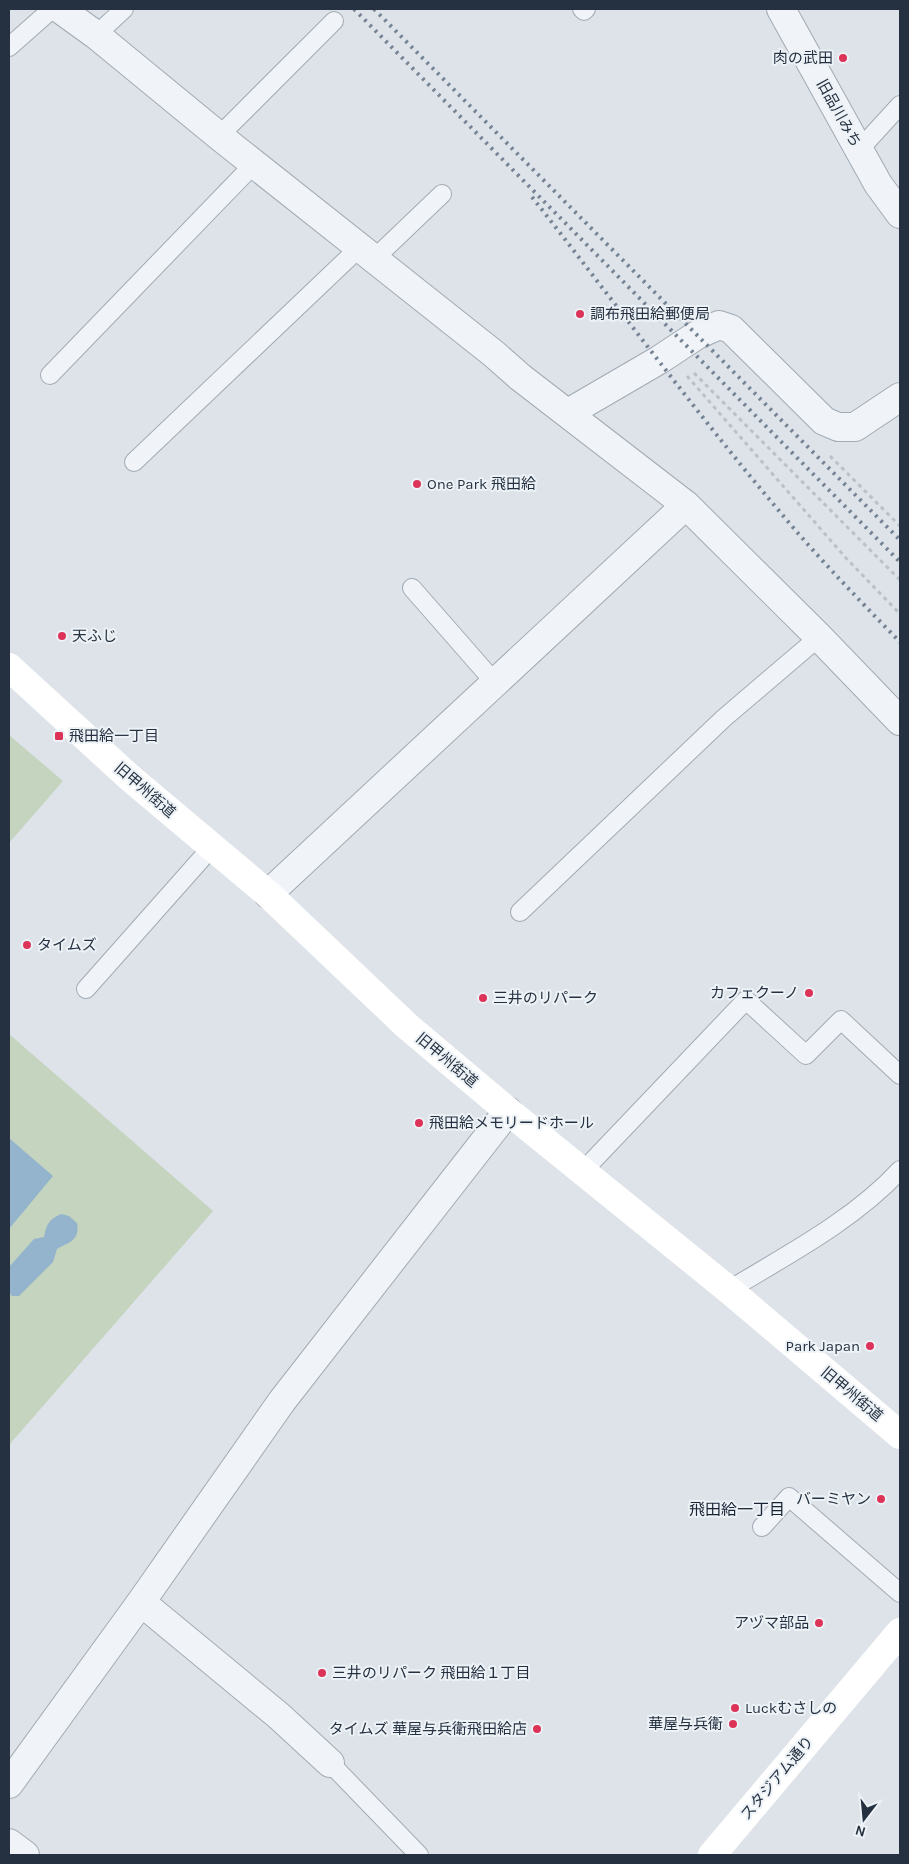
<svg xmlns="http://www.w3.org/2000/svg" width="909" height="1864" viewBox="0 0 909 1864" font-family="Karla,'Noto Sans JP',sans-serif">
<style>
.green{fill:#c5d4be}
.water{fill:#94b4cd}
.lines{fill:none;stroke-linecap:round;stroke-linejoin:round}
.lane-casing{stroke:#a2aab3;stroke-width:20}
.street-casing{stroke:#a2aab3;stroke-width:30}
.path{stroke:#bbc1c8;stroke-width:3;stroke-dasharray:4 4;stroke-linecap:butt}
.lane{stroke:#f0f3f7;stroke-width:18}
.street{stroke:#f0f3f7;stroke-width:28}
.secondary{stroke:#fff;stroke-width:28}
.rail{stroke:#758394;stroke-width:4;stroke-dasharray:2.5 5;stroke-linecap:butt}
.poi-dot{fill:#dc3459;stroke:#edf2f6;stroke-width:2}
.labels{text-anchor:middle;stroke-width:4;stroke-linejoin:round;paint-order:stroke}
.poi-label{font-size:15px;fill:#253141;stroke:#edf2f6;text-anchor:start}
.street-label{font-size:15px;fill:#253141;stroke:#edf2f6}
.neighbourhood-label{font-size:16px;fill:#182232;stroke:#edf2f6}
</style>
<rect width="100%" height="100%" fill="#dde3e9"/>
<path class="green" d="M 9,735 L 63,781 L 9,843 Z
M 9,1034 L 213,1211 L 9,1445 Z"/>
<path class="water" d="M 9,1138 L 53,1176 L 9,1229 Z
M 61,1214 L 69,1216 L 77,1223 C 80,1240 70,1242 57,1249 L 53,1262 L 19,1296 L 12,1296 L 9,1292 L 9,1267 L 34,1239 L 44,1237 C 46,1225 49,1219 61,1214 Z"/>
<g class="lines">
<g class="lane-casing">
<path id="lane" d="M 582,9 L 584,11 L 586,9
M 96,35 L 124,9
M 9,47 L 52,9
M 219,136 L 334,21
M 859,150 L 900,105
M 374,259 L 442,194
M 50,375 L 255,163
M 134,462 L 360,247
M 412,588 L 496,684
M 520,912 L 724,718 L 819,637
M 86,989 L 211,848
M 583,1171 L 746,1000 L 806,1055 L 841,1020 L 900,1075
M 729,1290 C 787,1255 854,1220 900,1170
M 762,1527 L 789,1497 L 900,1593
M 330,1763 L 419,1855"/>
</g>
<g class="street-casing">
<path id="street" d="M 60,9 L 96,35 L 219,136 L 494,354 L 520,377 L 686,505 L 819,637 L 900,721
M 781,9 L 878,184 L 900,214
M 568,413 L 659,360 L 697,335 L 719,325 L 731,329 L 824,421 L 838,427 L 855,427 L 900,397
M 268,894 L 686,505
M 141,1602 L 279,1716 L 330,1763
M 9,1784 L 141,1602 L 282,1401 L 508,1111
M 9,1843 L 25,1855"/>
</g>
<path class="path" d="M 694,373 L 900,580
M 687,376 L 846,558 L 900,614
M 830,456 L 900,526"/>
<use href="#lane" class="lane"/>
<use href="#street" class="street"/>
<path class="secondary" d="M 9,667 L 129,777 L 268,894 L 407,1026 L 508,1111 L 729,1290 L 900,1435
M 712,1855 L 900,1632"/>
<path class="rail" d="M 354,9 L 900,562
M 374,9 L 900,540
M 532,197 C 620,309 704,424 797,532 C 830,570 865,606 900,642"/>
</g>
<g class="poi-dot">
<circle cx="843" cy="58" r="5"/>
<circle cx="580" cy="314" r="5"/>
<circle cx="417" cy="484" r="5"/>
<circle cx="62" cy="636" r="5"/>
<rect x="54" y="731" width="10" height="10" rx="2.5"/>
<circle cx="27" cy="945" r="5"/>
<circle cx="809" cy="993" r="5"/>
<circle cx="483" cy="998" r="5"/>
<circle cx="419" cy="1123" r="5"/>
<circle cx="870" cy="1346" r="5"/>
<circle cx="881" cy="1499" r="5"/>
<circle cx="819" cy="1623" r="5"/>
<circle cx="322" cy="1673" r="5"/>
<circle cx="735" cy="1708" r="5"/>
<circle cx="733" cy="1724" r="5"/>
<circle cx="537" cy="1729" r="5"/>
</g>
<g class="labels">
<g class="poi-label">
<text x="833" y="63" text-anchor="end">肉の武田</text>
<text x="590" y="319">調布飛田給郵便局</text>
<text x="427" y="489">One Park 飛田給</text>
<text x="72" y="641">天ふじ</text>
<text x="69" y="741">飛田給一丁目</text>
<text x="37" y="950">タイムズ</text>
<text x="799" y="998" text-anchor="end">カフェクーノ</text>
<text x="493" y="1003">三井のリパーク</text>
<text x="429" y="1128">飛田給メモリードホール</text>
<text x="860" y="1351" text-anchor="end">Park Japan</text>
<text x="871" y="1504" text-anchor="end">バーミヤン</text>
<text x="809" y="1628" text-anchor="end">アヅマ部品</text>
<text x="332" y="1678">三井のリパーク 飛田給１丁目</text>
<text x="745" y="1713">Luckむさしの</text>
<text x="723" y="1729" text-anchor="end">華屋与兵衛</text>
<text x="527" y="1734" text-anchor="end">タイムズ 華屋与兵衛飛田給店</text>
</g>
<g class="street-label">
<text transform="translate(839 113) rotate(61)" y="5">旧品川みち</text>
<text transform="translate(145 790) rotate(41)" y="5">旧甲州街道</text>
<text transform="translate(447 1060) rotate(40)" y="5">旧甲州街道</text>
<text transform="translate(852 1394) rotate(40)" y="5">旧甲州街道</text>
<text transform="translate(777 1778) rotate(-50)" y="5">スタジアム通り</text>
</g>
<g class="neighbourhood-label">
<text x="737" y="1515">飛田給一丁目</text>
</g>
</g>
<rect width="909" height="1864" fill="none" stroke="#253141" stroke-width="20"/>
<g transform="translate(864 1819) rotate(196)" stroke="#edf2f6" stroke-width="4" paint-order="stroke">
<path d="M0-4L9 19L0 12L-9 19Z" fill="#253141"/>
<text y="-8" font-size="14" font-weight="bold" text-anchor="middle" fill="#253141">N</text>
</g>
</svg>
